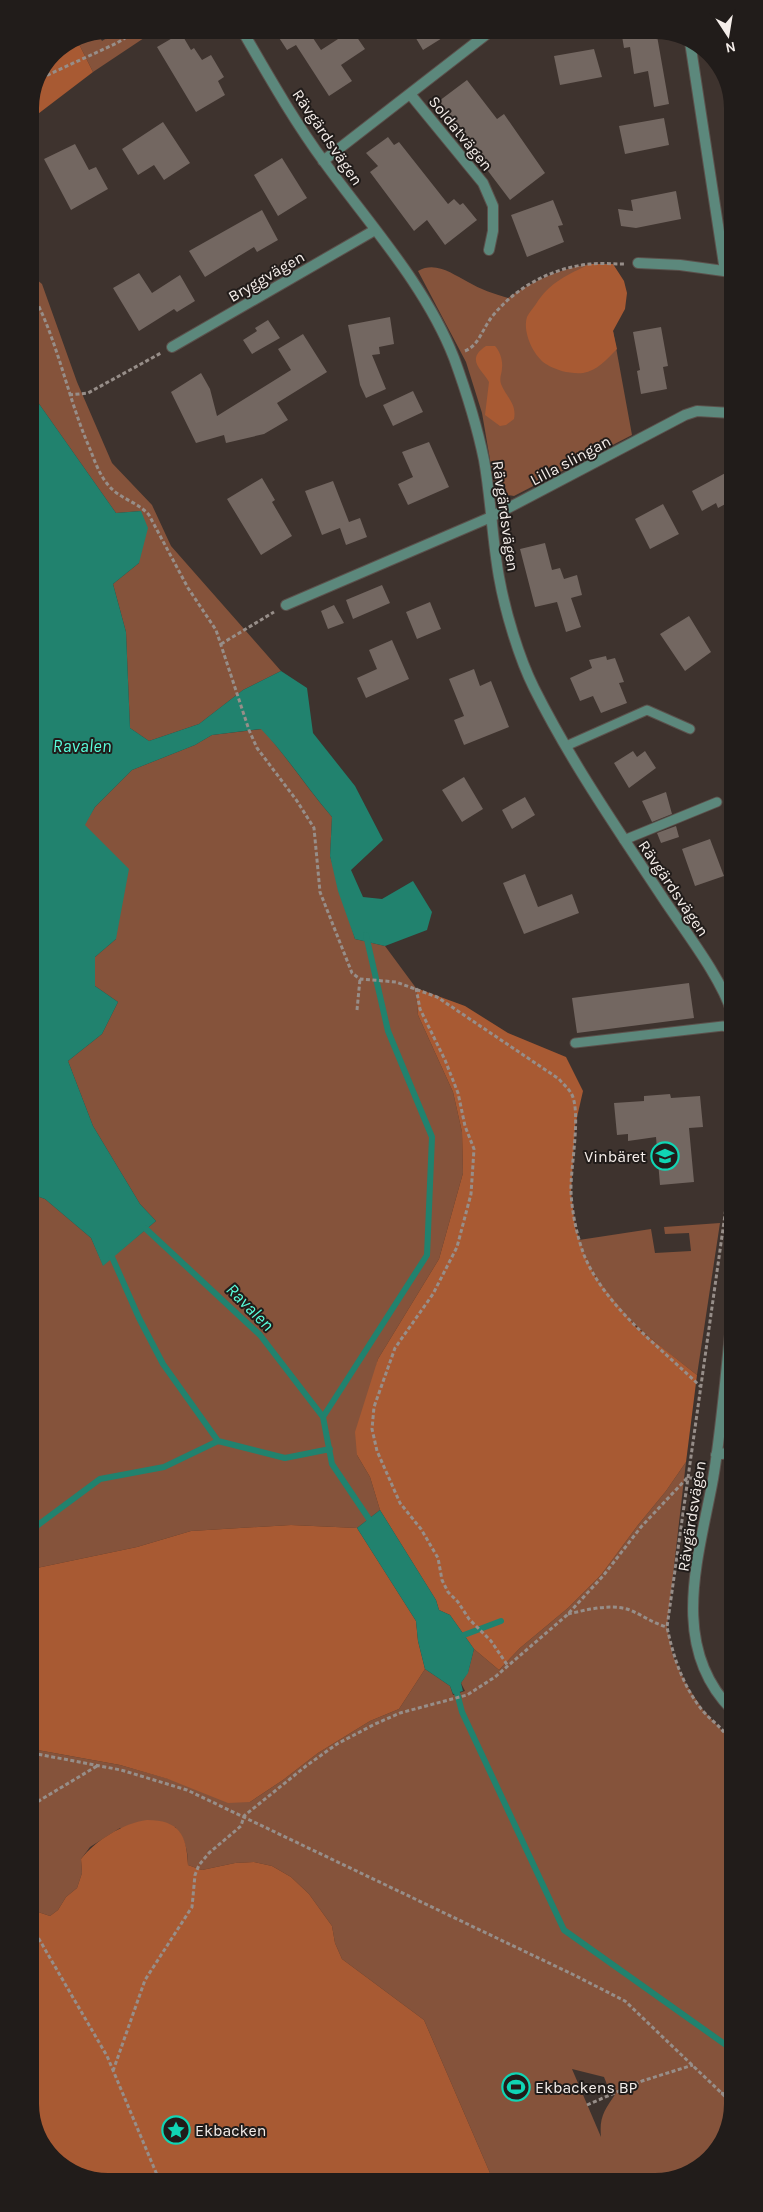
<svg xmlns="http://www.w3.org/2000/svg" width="763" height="2212" viewBox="0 0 763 2212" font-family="Karla,sans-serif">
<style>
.green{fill:#85533b;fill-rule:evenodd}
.forest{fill:#a85a33}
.water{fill:#21826e}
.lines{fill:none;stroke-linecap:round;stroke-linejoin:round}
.stream{stroke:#21826e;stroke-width:6}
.building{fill:#736761}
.lane-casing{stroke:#5b514c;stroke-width:11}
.street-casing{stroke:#5b514c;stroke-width:12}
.path{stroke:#978e89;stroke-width:3;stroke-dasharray:4 2.5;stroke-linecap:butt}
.lane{stroke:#5c887c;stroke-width:9}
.street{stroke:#5c887c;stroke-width:10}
.labels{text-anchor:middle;stroke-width:4;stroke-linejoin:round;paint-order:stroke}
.street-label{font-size:16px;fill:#f5eeea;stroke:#211c1a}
.poi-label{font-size:16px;fill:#f5eeea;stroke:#211c1a;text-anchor:start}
.water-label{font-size:18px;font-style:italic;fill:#59fedc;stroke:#211c1a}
</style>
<rect width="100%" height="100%" fill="#3e332e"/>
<path class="green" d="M 119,30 L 156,30 L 93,72 L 80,46 L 70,45 L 98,34 L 102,41 Z
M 590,264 L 613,331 L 632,435 L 514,496 L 501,494 L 494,483 L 482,413 L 466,362 L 418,271 C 436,261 452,274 468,282 C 480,289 494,294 508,298 C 535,280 558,269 590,264 Z
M 30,274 L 42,284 L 77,382 L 112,463 L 152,505 L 171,546 L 281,671 L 243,690 L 199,724 L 149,741 L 130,728 L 126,632 L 113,584 L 139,563 L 141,511 L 116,513 L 30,391 Z
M 262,729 C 287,757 307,788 332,817 L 330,856 L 355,939 L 385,946 L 416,988 L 418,1015 L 453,1092 L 462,1132 L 463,1173 L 439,1259 L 378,1359 L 357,1455 L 370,1477 L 380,1510 L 357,1528 L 291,1525 L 191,1531 L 137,1547 L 32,1569 L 31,1194 L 45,1199 L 91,1238 L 103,1265 L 156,1221 L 140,1204 L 93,1126 L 68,1061 L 102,1034 L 118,1002 L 95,986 L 95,957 L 116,939 L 84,825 L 95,807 L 132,770 L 195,745 L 212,735 Z
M 720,1223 L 697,1375 C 646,1335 601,1305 579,1240 L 651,1229 L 655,1253 L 691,1251 L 689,1233 L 665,1234 L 664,1227 Z
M 686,1462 L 667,1627 L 673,1656 L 686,1684 L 703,1710 L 729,1738 L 733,1754 L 733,2105 L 717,2152 L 675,2179 L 493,2180 L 424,2020 L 342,1959 L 335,1943 L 332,1926 L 309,1894 L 291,1877 L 272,1866 L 254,1862 L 235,1863 L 202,1870 L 188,1865 C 188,1850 185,1839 175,1827 L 120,1828 L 90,1847 L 81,1859 L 82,1873 L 77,1888 L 66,1897 L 58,1910 L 50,1916 L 32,1910 L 32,1749 L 120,1765 L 250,1802 L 283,1780 L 318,1753 L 370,1721 L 399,1709 L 425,1669 L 450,1686 L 453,1695 L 465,1691 L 461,1683 L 468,1672 L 474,1649 L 499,1670 L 520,1648 L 568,1608 L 601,1575 L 638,1525 L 666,1491 ZM 572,2069 L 604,2077 L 608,2087 L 616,2093 C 605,2110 599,2116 601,2137 Z"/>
<path class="forest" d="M 70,45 L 80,46 L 93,72 L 30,120 L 30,103 L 52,54 Z
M 590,264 L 613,264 L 624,281 L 627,293 L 625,309 L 613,331 L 617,349 C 607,359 597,371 583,373 C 571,374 557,371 546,364 C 534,357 522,332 527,317 C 529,313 533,308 536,304 C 550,282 567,275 590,264 Z
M 486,346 L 495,346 C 500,351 503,361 502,368 C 502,374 499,377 501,384 C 506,397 517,403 514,419 L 506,425 L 500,426 L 485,415 L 489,382 C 482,369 465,360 486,346 Z
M 416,988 L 465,1006 L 508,1033 L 566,1057 L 583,1091 L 575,1126 L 571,1192 L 575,1227 L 585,1256 L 596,1278 L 636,1327 L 697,1375 L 686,1462 L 666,1491 L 638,1525 L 601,1575 L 568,1608 L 520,1648 L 499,1670 L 474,1649 L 450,1615 L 439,1610 L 436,1600 L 380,1510 L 370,1477 L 357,1455 L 355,1432 L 378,1359 L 439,1259 L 463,1173 L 462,1132 L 453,1092 L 418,1015 Z
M 291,1525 L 357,1528 L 416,1621 L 418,1641 L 425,1669 L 399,1709 L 370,1721 L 318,1753 L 283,1780 L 250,1802 L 228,1803 L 168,1779 L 120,1765 L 32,1749 L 32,1569 L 137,1547 L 191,1531 Z
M 147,1820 C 179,1820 187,1835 188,1865 L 202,1870 L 235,1863 L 254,1862 L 272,1866 L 291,1877 L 309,1894 L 332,1926 L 335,1943 L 342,1959 L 424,2020 L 493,2180 L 102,2182 L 57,2163 L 33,2124 L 32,1910 L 50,1916 L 58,1910 L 66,1897 L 77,1888 L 82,1873 L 81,1859 C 95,1841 123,1823 147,1820 Z"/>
<path class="water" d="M 30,391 L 116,513 L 141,511 L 148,528 L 139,563 L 113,584 L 126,632 L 130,728 L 149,741 L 199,724 L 243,690 L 281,671 L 307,688 L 313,733 L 355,786 L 383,840 L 351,870 L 363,897 L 382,899 L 413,881 L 432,912 L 427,930 L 385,946 L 355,939 L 338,891 L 330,856 L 332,817 C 307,788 287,756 261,729 L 212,735 L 195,745 L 132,770 L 95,807 L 85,825 L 129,869 L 116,939 L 95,957 L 95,986 L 118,1002 L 102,1034 L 68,1061 L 93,1126 L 140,1204 L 156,1221 L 103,1266 L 91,1238 L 45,1199 L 31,1194 Z
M 380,1510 L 436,1600 L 439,1610 L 450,1615 L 474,1649 L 468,1673 L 461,1683 L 463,1691 L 453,1694 L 450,1686 L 425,1669 L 418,1641 L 416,1621 L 357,1528 Z"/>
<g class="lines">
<path class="stream" d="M 30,108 L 31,107
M 366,935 L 388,1031 L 432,1137 L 427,1255 L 323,1417 L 332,1464 L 369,1519
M 146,1229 L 260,1335 L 323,1417
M 112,1257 L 139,1318 L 163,1364 L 218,1441
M 32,1527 L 38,1525 L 100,1479 L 164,1467 L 218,1441 L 285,1458 L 330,1449
M 464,1635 L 501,1621
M 457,1693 L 462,1712 L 564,1930 L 733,2050"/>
</g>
<path class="building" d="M 274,30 L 319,30 L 311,35 L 321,50 L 352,30 L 365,49 L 341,65 L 352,81 L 329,96 L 296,45 L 287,50 Z
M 411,30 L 455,30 L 423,50 Z
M 621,30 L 656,30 L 669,104 L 654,107 L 648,71 L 634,74 L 630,47 L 624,48 Z
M 181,33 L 191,50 L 194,48 L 202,60 L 211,55 L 224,77 L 218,81 L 225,95 L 196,112 L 157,47 Z
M 594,49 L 602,77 L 560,85 L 554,56 Z
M 467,80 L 497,119 L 504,114 L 545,173 L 510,200 L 441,109 L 444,107 L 439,101 Z
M 664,118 L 669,145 L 625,154 L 619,126 Z
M 163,122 L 190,163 L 164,180 L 154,165 L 138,175 L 122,149 Z
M 388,137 L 394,145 L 399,142 L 448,204 L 454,199 L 460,205 L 463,203 L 477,220 L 445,245 L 427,220 L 414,231 L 370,172 L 378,166 L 366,153 Z
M 75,144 L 89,170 L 96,167 L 108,189 L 71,210 L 44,159 Z
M 282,158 L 307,198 L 278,216 L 254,175 Z
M 676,191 L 681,219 L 636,228 L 621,226 L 618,209 L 633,211 L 631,200 Z
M 553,200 L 563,225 L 558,226 L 564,242 L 527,257 L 511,215 Z
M 262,210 L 278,240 L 257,252 L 254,247 L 205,277 L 189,251 Z
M 139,273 L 152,293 L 180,275 L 195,301 L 177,312 L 174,309 L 139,331 L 113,288 Z
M 390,317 L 394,344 L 379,347 L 380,354 L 372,355 L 386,389 L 366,398 L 360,385 L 348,325 Z
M 268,320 L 280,338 L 252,354 L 243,340 L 257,331 L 255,328 Z
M 661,327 L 668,366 L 663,367 L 667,389 L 641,394 L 637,371 L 640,370 L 633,332 Z
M 303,334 L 327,372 L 277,403 L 288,420 L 264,434 L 226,443 L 224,435 L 196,443 L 171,392 L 201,373 L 210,389 L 217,416 L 291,370 L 278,349 Z
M 413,391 L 423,412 L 393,426 L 383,405 Z
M 429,442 L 449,487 L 408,505 L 398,484 L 413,477 L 402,452 Z
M 731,470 L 731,501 L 718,508 L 716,503 L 702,511 L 692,491 Z
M 262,478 L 275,500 L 272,502 L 292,536 L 261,555 L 227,499 Z
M 333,481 L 349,522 L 360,518 L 367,537 L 346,545 L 340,528 L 322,535 L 305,491 Z
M 663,504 L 679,534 L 650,549 L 635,519 Z
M 545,543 L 552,570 L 560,568 L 564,579 L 577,575 L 582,595 L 571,598 L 581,627 L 566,632 L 557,602 L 535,607 L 520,549 Z
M 382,585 L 390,603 L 353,619 L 346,600 Z
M 430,602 L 441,629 L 417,639 L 406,612 Z
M 334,605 L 344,623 L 328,629 L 321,611 Z
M 689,616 L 711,652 L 685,671 L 660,634 Z
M 392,640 L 409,679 L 366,698 L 357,678 L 377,669 L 369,650 Z
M 606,656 L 607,660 L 615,658 L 624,682 L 619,683 L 627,703 L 601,713 L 593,696 L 580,701 L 570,678 L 592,668 L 589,660 Z
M 474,669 L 480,686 L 491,681 L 509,727 L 464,745 L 454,720 L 464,716 L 449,679 Z
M 633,751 L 637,757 L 645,751 L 656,768 L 629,788 L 614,763 Z
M 464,777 L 483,809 L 462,822 L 442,790 Z
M 666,792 L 672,814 L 652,822 L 642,801 Z
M 525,797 L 535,815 L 512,829 L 502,810 Z
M 676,826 L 679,837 L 661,843 L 657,833 Z
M 710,839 L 724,876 L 695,886 L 682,849 Z
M 525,874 L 538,907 L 572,894 L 579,913 L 524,934 L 503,883 Z
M 689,983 L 694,1018 L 577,1033 L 572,998 Z
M 670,1094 L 671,1098 L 700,1096 L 703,1127 L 689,1128 L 694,1182 L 660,1185 L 656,1137 L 628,1141 L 628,1134 L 617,1135 L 614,1103 L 644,1101 L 644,1096 Z"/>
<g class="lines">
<g class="lane-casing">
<path id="lane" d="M 566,746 L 647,710 L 690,729
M 624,840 L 717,802
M 575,1043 L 723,1026 L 732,1029"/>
</g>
<g class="street-casing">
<path id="street" d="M 242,30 C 268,75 294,121 325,163 C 370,225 426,286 454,358 C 466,391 477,426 484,460 C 491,499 492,538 499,577 C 505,611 519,658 534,688 C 571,762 618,830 663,898 C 684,930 721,977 732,1013
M 690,42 L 725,271
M 410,94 L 483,183 L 493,206 L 493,231 L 489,250
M 323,161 L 492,30
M 638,263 L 680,265 L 731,272
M 172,347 L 375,230
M 286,605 L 491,517 L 685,415 L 697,411 L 731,413
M 732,1316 C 726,1370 722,1425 713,1479 C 699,1556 668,1646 732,1710
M 716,1455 L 732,1452"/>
</g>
<path class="path" d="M 41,78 L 117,43 L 138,30
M 30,289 C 58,339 67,397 90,449 C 95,462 100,476 109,486 C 120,499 138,502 149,515 L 188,588 L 216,630 L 249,730 L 257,748 L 297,801 L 314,828 L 320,892 L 352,973 L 360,979 L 396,982 L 437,997 L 559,1079 C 563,1084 568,1088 571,1093 C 582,1111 570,1169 571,1192 C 572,1213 577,1236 584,1255 C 606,1308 660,1347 700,1386
M 465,351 C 479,345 482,330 491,318 C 514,288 551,268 590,264 C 601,263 613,264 625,264
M 69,395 L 88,393 L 161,353
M 221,644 L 274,612
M 416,988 L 420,1009 L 445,1060 L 458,1093 L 465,1126 L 474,1149 L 471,1194 L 457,1247 L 433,1294 L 395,1348 L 374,1407 L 372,1429 L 377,1451 L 400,1503 L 421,1529 L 438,1558 L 442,1580 L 448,1592 L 458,1602 L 469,1619 L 491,1641 L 508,1666
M 357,1010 L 360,979
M 730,1043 C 723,1057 729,1082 732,1097
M 732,1165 L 667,1627 C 673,1656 683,1687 703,1711 C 719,1729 727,1728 733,1754
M 568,1614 C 586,1610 608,1604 627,1609 C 641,1614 652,1623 667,1627
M 32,1753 L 121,1770 L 187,1790 L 572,1974 L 625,2001 L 733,2104
M 32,1805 L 97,1766
M 32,1927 L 107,2056 L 160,2182
M 113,2071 L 145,1980 L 192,1907 L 195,1875 L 199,1865 L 209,1853 L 241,1826 L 244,1816 L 306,1766 L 337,1744 L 375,1724 L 400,1713 L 467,1695 L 495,1677 L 567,1615 L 603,1576 L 641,1527 L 687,1478 L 699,1478
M 721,2093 L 733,2096
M 587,2105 L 642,2081 L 693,2065"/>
<use href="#lane" class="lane"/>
<use href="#street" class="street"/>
</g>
<defs>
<g id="school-ring" transform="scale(1.4375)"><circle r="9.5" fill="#211c1a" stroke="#10d5b4" stroke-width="1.5"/><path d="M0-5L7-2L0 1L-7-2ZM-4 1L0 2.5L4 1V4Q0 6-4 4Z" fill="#10d5b4"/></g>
<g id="stadium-ring" transform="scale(1.4375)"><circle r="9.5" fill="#211c1a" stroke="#10d5b4" stroke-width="1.5"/><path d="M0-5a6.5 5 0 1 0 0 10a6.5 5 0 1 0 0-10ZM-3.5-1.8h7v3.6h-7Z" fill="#10d5b4"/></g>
<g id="sight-ring" transform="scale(1.4375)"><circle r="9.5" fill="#211c1a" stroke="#10d5b4" stroke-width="1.5"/><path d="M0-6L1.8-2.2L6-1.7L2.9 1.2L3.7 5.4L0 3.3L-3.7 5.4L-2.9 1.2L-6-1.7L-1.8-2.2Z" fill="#10d5b4"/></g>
</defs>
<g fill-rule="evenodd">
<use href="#school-ring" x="665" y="1156"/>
<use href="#stadium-ring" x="516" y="2087"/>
<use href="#sight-ring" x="176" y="2130"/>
</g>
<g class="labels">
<g class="street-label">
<text transform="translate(461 133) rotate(51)" y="6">Soldatvägen</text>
<text transform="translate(328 137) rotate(56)" y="6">Rävgärdsvägen</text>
<text transform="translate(266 276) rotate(-30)" y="6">Bryggvägen</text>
<text transform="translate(570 460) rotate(-28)" y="6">Lilla slingan</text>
<text transform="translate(506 516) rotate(82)" y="6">Rävgärdsvägen</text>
<text transform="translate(674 888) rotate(56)" y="6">Rävgärdsvägen</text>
<text transform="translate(691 1516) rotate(-81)" y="6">Rävgärdsvägen</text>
</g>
<g class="poi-label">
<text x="646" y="1162" text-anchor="end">Vinbäret</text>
<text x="535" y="2093">Ekbackens BP</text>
<text x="195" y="2136">Ekbacken</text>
</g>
<g class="water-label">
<text x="82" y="752">Ravalen</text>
<text transform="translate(250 1307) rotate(45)" y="6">Ravalen</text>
</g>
</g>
<path d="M0 0H763V2212H0ZM108 39H655A69 69 0 0 1 724 108V2104A69 69 0 0 1 655 2173H108A69 69 0 0 1 39 2104V108A69 69 0 0 1 108 39Z" fill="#211c1a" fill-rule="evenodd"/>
<g transform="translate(728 35) rotate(168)" stroke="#211c1a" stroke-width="4" paint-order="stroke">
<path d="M0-4L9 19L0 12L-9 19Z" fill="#f5eeea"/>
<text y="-8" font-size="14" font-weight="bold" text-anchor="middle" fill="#f5eeea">N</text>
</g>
</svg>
